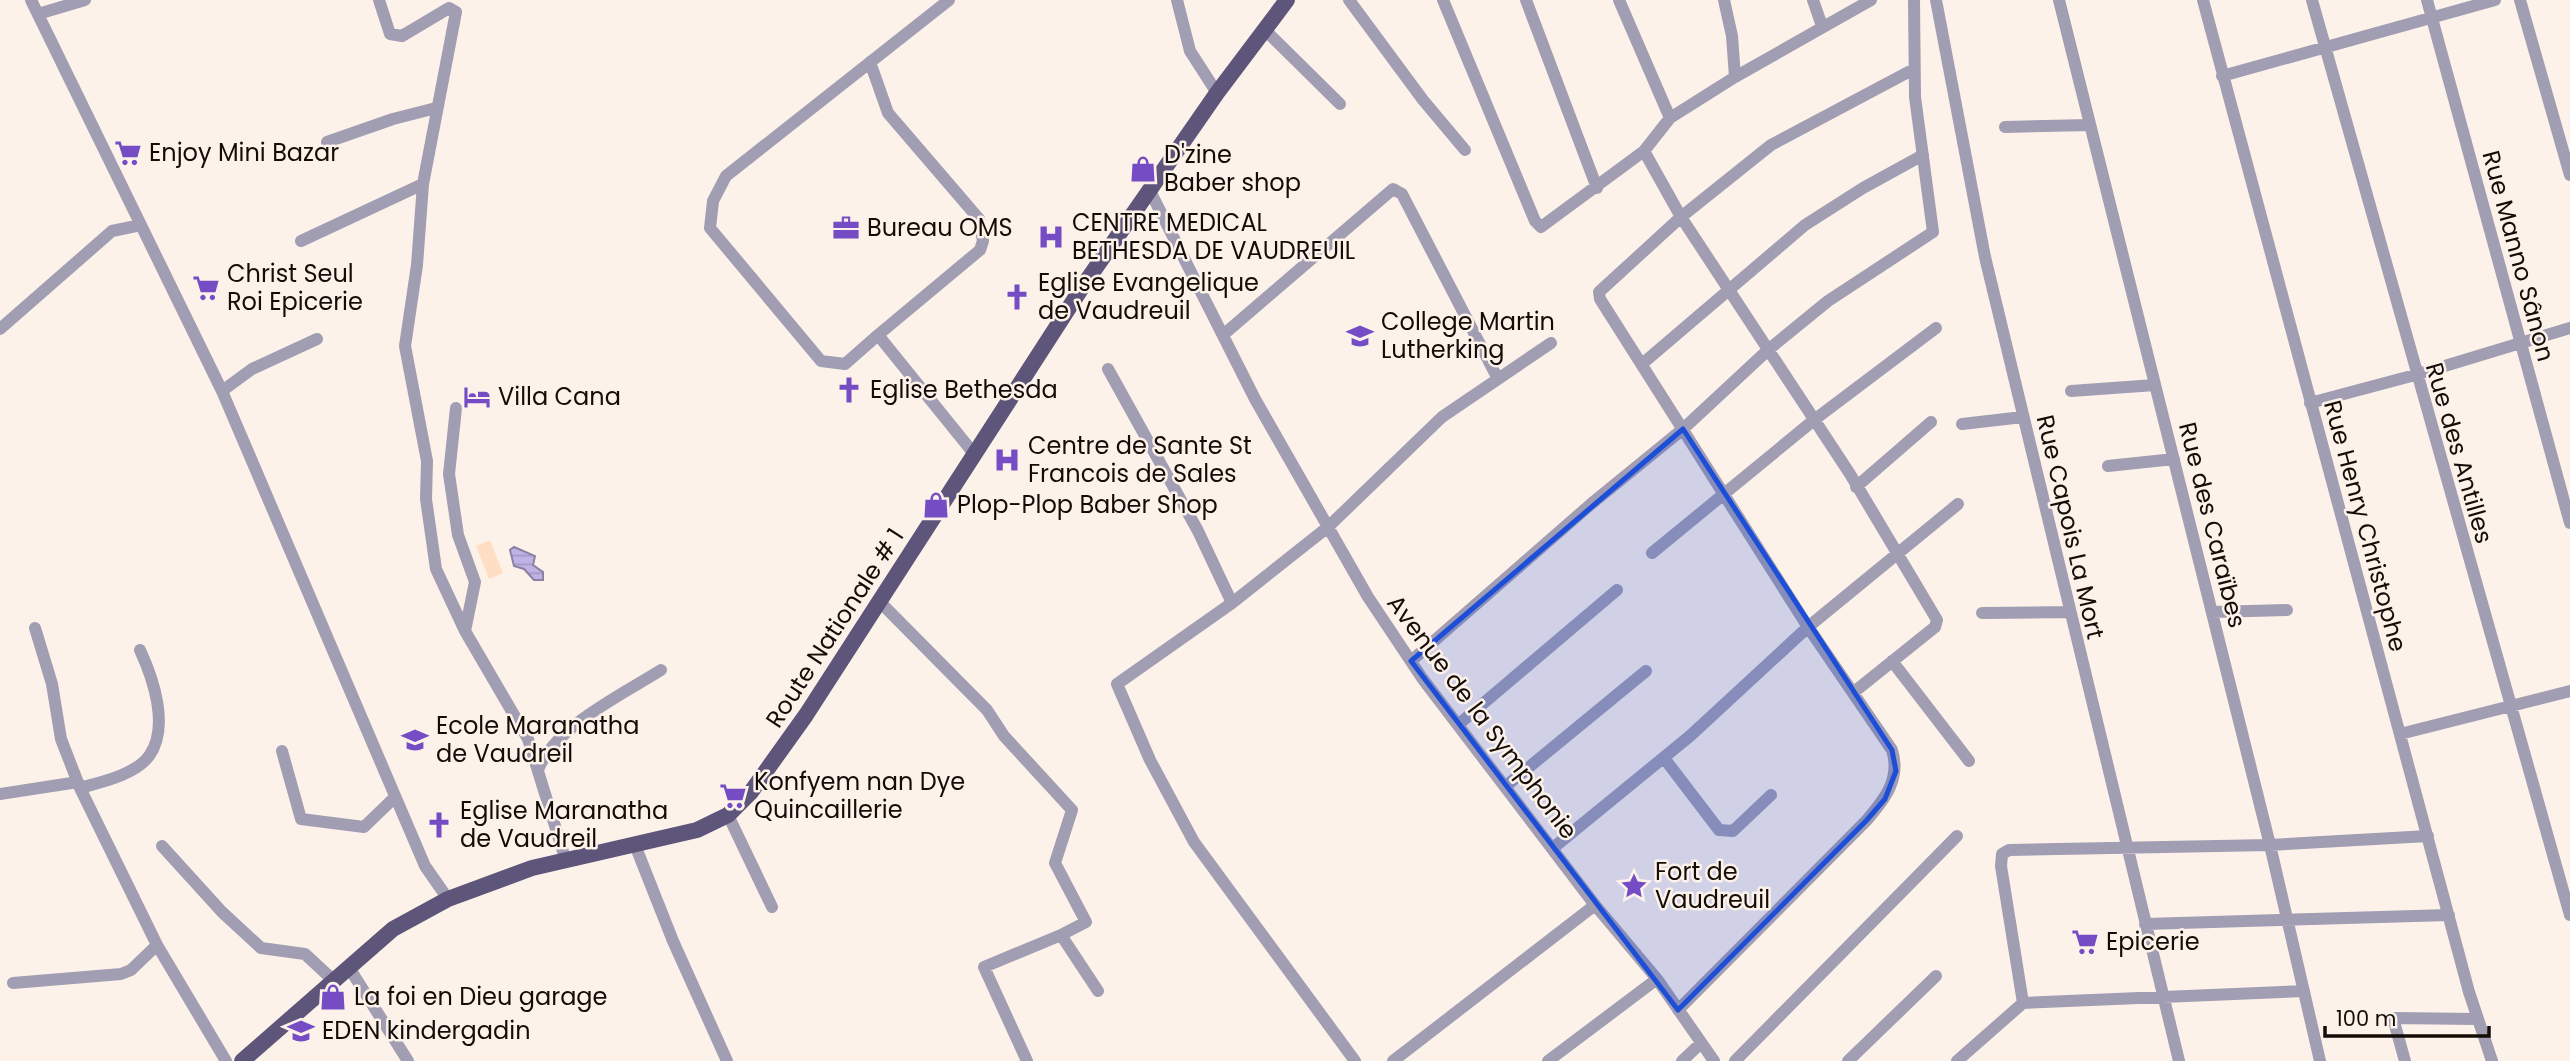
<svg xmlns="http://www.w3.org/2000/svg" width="2570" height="1061" viewBox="0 0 2570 1061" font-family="Poppins,sans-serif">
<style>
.park{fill:#ffdec3}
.water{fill:url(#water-rules);stroke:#8c81a3;stroke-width:2}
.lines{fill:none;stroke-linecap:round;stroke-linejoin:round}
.minor{stroke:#a19db3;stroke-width:12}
.major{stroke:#5e557a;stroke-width:16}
.marked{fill:#1d4ed8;fill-opacity:0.2;stroke:#1d4ed8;stroke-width:5;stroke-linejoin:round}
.labels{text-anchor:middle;stroke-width:5;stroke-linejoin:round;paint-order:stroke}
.poi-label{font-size:24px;fill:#140c06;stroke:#fdf2ea;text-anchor:start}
.street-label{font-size:24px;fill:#140c06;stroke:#fdf2ea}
</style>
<defs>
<pattern id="water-rules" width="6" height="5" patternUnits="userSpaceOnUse" patternTransform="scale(1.75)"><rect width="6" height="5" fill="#bfb3e6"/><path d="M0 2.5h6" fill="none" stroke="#a399c4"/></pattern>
</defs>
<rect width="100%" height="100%" fill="#fdf2ea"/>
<path class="park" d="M 490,540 L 503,573 L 489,579 L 476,546 Z"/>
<path class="water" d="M 514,547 L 535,556 L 533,565 L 543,572 L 543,580 L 534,580 L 524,569 L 514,566 L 510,550 Z"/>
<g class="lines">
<path class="minor" d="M 31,0 L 222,391 L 425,866 L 448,899
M 379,0 L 390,34 L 402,36 L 449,8 L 456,12 L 423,184 L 417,265 L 405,346 L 427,461 L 426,499 L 436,569 L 465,631 L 528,739 L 565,858
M 949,0 L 726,176 L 713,201 L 710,228 L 821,361 L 845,364 L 878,335 L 975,455
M 1177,0 L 1190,51 L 1217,93
M 1349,0 L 1423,100 L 1465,150
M 1443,0 L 1535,221 L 1541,227 L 1644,151 L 1670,118 L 1735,77 L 1871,0
M 1526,0 L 1597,188
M 1619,0 L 1670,118
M 1724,0 L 1732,36 L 1735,77
M 1813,0 L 1822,26
M 1936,0 L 1985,257 L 2179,1061
M 2059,0 L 2270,845 L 2320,1061
M 2203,0 L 2469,992 L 2492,1061
M 2312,0 L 2570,915
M 2427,0 L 2570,523
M 2520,0 L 2570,175
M 38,14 L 85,0
M 1265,30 L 1340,104
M 870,62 L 888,113 L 979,219 L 983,241 L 980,250 L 878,335
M 2222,76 L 2495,0
M 2005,127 L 2090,125
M 327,142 L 393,119 L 436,108
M 1644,151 L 1681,217 L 1850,474 L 1937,620 L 1935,627 L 1854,692
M 1150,191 L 1255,399 L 1368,597 L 1422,678 L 1595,905 L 1657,979 L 1714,1061
M 301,241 L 423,184
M 0,329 L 112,231 L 141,225
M 1223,335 L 1393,189 L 1402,194 L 1498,379
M 1642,364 L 1805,225 L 1863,188 L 1923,155
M 1108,369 L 1198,531 L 1232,603
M 222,391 L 252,369 L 317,339
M 2071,391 L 2155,385
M 2310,403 L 2415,375 L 2570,328
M 456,408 L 449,474 L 458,535 L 475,582 L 465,631
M 1962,424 L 2023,417
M 2108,466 L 2174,459
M 1856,487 L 1931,422
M 1652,553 L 1814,420 L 1936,328
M 880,602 L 987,710 L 1004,736 L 1072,810 L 1055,863 L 1086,922 L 1061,935 L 1098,991
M 2212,612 L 2287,610
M 1982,613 L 2069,612
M 35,628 L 52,684 L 61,739 L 80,788 L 157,945 L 226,1061
M 1411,661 L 1591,504 L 1683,429 L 1768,350 L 1828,301 L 1933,232 L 1915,97 L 1914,0
M 1892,661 L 1969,761
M 1459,724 L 1617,590
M 2400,734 L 2570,691
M 282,751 L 301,819 L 364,827 L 394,798
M 1664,758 L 1719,830 L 1733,831 L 1771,795
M 538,770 C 554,727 623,694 661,670
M 1506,786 L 1646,671
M 80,788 C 101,782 135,775 149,756 C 170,727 153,678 140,650
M 0,794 L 78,782
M 728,815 L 772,907
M 635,845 L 673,941 L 727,1061
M 162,846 L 222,912 L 261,948 L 305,954 L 333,980
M 1553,848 L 1690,736 L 1808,627 L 1958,504
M 2145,924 L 2449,915
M 348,966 L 408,1061
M 13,983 L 121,974 L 131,970 L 157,945
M 2023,1003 L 2001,866 L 2002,854 L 2009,850 L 2270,845 L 2428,836
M 1678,1010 L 1866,821 C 1885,799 1901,779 1892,750 L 1808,627 L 1600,299 L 1599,292 L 1681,217 L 1771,145 L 1914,69
M 1027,1061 L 984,967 L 1061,935
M 1355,1061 L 1194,842 L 1150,760 L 1117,684 L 1232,603 L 1328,527 L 1442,417 L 1551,343
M 1393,1061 L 1595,905
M 1548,1061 L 1657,979
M 1682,1061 L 1700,1044
M 1735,1061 L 1957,836
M 1848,1061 L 1936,976
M 1957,1061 L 2023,1003 L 2304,991
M 2405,1061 L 2393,1018 L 2477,1019"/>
<path class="major" d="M 242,1061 L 393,929 L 448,899 L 532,868 L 697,830 L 728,815 L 751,792 L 806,715 L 1083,286 L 1217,93 L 1287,0"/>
</g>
<path class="marked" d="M 1683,429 L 1892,750 L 1896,771 L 1885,799 L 1866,821 L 1678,1010 L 1411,661 Z"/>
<defs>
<g id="supermarket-bare" transform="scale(2.1)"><path d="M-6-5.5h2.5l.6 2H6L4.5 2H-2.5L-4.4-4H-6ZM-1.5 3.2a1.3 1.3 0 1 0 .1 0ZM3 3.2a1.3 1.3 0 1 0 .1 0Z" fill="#754cc4" stroke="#fdf2ea" stroke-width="2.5" paint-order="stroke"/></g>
<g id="shop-bare" transform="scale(2.1)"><path d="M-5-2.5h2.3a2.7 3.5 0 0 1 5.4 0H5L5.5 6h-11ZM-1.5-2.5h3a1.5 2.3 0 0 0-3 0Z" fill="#754cc4" stroke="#fdf2ea" stroke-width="2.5" paint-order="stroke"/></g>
<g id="office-bare" transform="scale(2.1)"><path d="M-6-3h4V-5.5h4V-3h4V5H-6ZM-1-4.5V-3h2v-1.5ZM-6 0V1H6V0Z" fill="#754cc4" stroke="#fdf2ea" stroke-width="2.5" paint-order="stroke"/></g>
<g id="hospital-bare" transform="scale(2.1)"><path d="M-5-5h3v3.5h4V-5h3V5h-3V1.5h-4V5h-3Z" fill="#754cc4" stroke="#fdf2ea" stroke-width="2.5" paint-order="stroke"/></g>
<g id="church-bare" transform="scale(2.1)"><path d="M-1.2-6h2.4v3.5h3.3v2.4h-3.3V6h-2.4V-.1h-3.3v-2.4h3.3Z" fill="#754cc4" stroke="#fdf2ea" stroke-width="2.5" paint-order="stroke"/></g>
<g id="school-bare" transform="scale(2.1)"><path d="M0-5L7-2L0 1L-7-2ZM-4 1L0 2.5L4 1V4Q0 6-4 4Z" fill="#754cc4" stroke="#fdf2ea" stroke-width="2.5" paint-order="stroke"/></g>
<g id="hotel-bare" transform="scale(2.1)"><path d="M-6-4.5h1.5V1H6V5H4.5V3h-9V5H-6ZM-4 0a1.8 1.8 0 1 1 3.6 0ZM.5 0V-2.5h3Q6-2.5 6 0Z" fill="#754cc4" stroke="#fdf2ea" stroke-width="2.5" paint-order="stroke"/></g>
<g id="sight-bare" transform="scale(2.1)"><path d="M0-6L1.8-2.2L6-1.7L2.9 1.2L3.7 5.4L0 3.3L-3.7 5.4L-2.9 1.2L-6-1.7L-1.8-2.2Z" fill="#754cc4" stroke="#fdf2ea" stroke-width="2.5" paint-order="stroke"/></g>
</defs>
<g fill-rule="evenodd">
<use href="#supermarket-bare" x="128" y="153"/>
<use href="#shop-bare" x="1143" y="169"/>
<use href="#office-bare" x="846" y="228"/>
<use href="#hospital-bare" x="1051" y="237"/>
<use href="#supermarket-bare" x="206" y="288"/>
<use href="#church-bare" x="1017" y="297"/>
<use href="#school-bare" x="1360" y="336"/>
<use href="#church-bare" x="849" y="390"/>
<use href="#hotel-bare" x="477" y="397"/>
<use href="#hospital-bare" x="1007" y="460"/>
<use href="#shop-bare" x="936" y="505"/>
<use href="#school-bare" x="415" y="740"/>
<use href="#supermarket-bare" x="733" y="796"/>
<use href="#church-bare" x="439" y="825"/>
<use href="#sight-bare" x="1634" y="886"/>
<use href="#supermarket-bare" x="2085" y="942"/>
<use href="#shop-bare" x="333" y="997"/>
<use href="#school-bare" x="301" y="1031"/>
</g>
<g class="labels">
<g class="poi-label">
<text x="149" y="161">Enjoy Mini Bazar</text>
<text x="1164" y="163">D'zine<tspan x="1164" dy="28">Baber shop</tspan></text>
<text x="1072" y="231">CENTRE MEDICAL<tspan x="1072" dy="28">BETHESDA DE VAUDREUIL</tspan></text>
<text x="867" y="236">Bureau OMS</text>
<text x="227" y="282">Christ Seul<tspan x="227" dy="28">Roi Epicerie</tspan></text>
<text x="1038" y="291">Eglise Evangelique<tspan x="1038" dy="28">de Vaudreuil</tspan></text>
<text x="1381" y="330">College Martin<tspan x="1381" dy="28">Lutherking</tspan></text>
<text x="870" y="398">Eglise Bethesda</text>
<text x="498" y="405">Villa Cana</text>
<text x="1028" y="454">Centre de Sante St<tspan x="1028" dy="28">Francois de Sales</tspan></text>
<text x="957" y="513">Plop-Plop Baber Shop</text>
<text x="436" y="734">Ecole Maranatha<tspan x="436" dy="28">de Vaudreil</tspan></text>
<text x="754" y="790">Konfyem nan Dye<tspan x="754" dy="28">Quincaillerie</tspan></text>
<text x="460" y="819">Eglise Maranatha<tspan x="460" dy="28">de Vaudreil</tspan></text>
<text x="1655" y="880">Fort de<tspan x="1655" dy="28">Vaudreuil</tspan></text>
<text x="2106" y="950">Epicerie</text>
<text x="354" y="1005">La foi en Dieu garage</text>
<text x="322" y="1039">EDEN kindergadin</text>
</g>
<g class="street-label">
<text transform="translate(2518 256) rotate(75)" y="8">Rue Manno Sânon</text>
<text transform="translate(2459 453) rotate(74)" y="8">Rue des Antilles</text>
<text transform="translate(2212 525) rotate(76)" y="8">Rue des Caraïbes</text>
<text transform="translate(2365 526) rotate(75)" y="8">Rue Henry Christophe</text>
<text transform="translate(2070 527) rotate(77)" y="8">Rue Capois La Mort</text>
<text transform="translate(835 628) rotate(-57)" y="8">Route Nationale # 1</text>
<text transform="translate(1482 717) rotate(53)" y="8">Avenue de la Symphonie</text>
</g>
</g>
<path d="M2325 1026v10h164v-10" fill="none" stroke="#140c06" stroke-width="3.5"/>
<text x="2336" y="1026" font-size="21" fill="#140c06" stroke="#fdf2ea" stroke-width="5" paint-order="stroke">100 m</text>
</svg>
